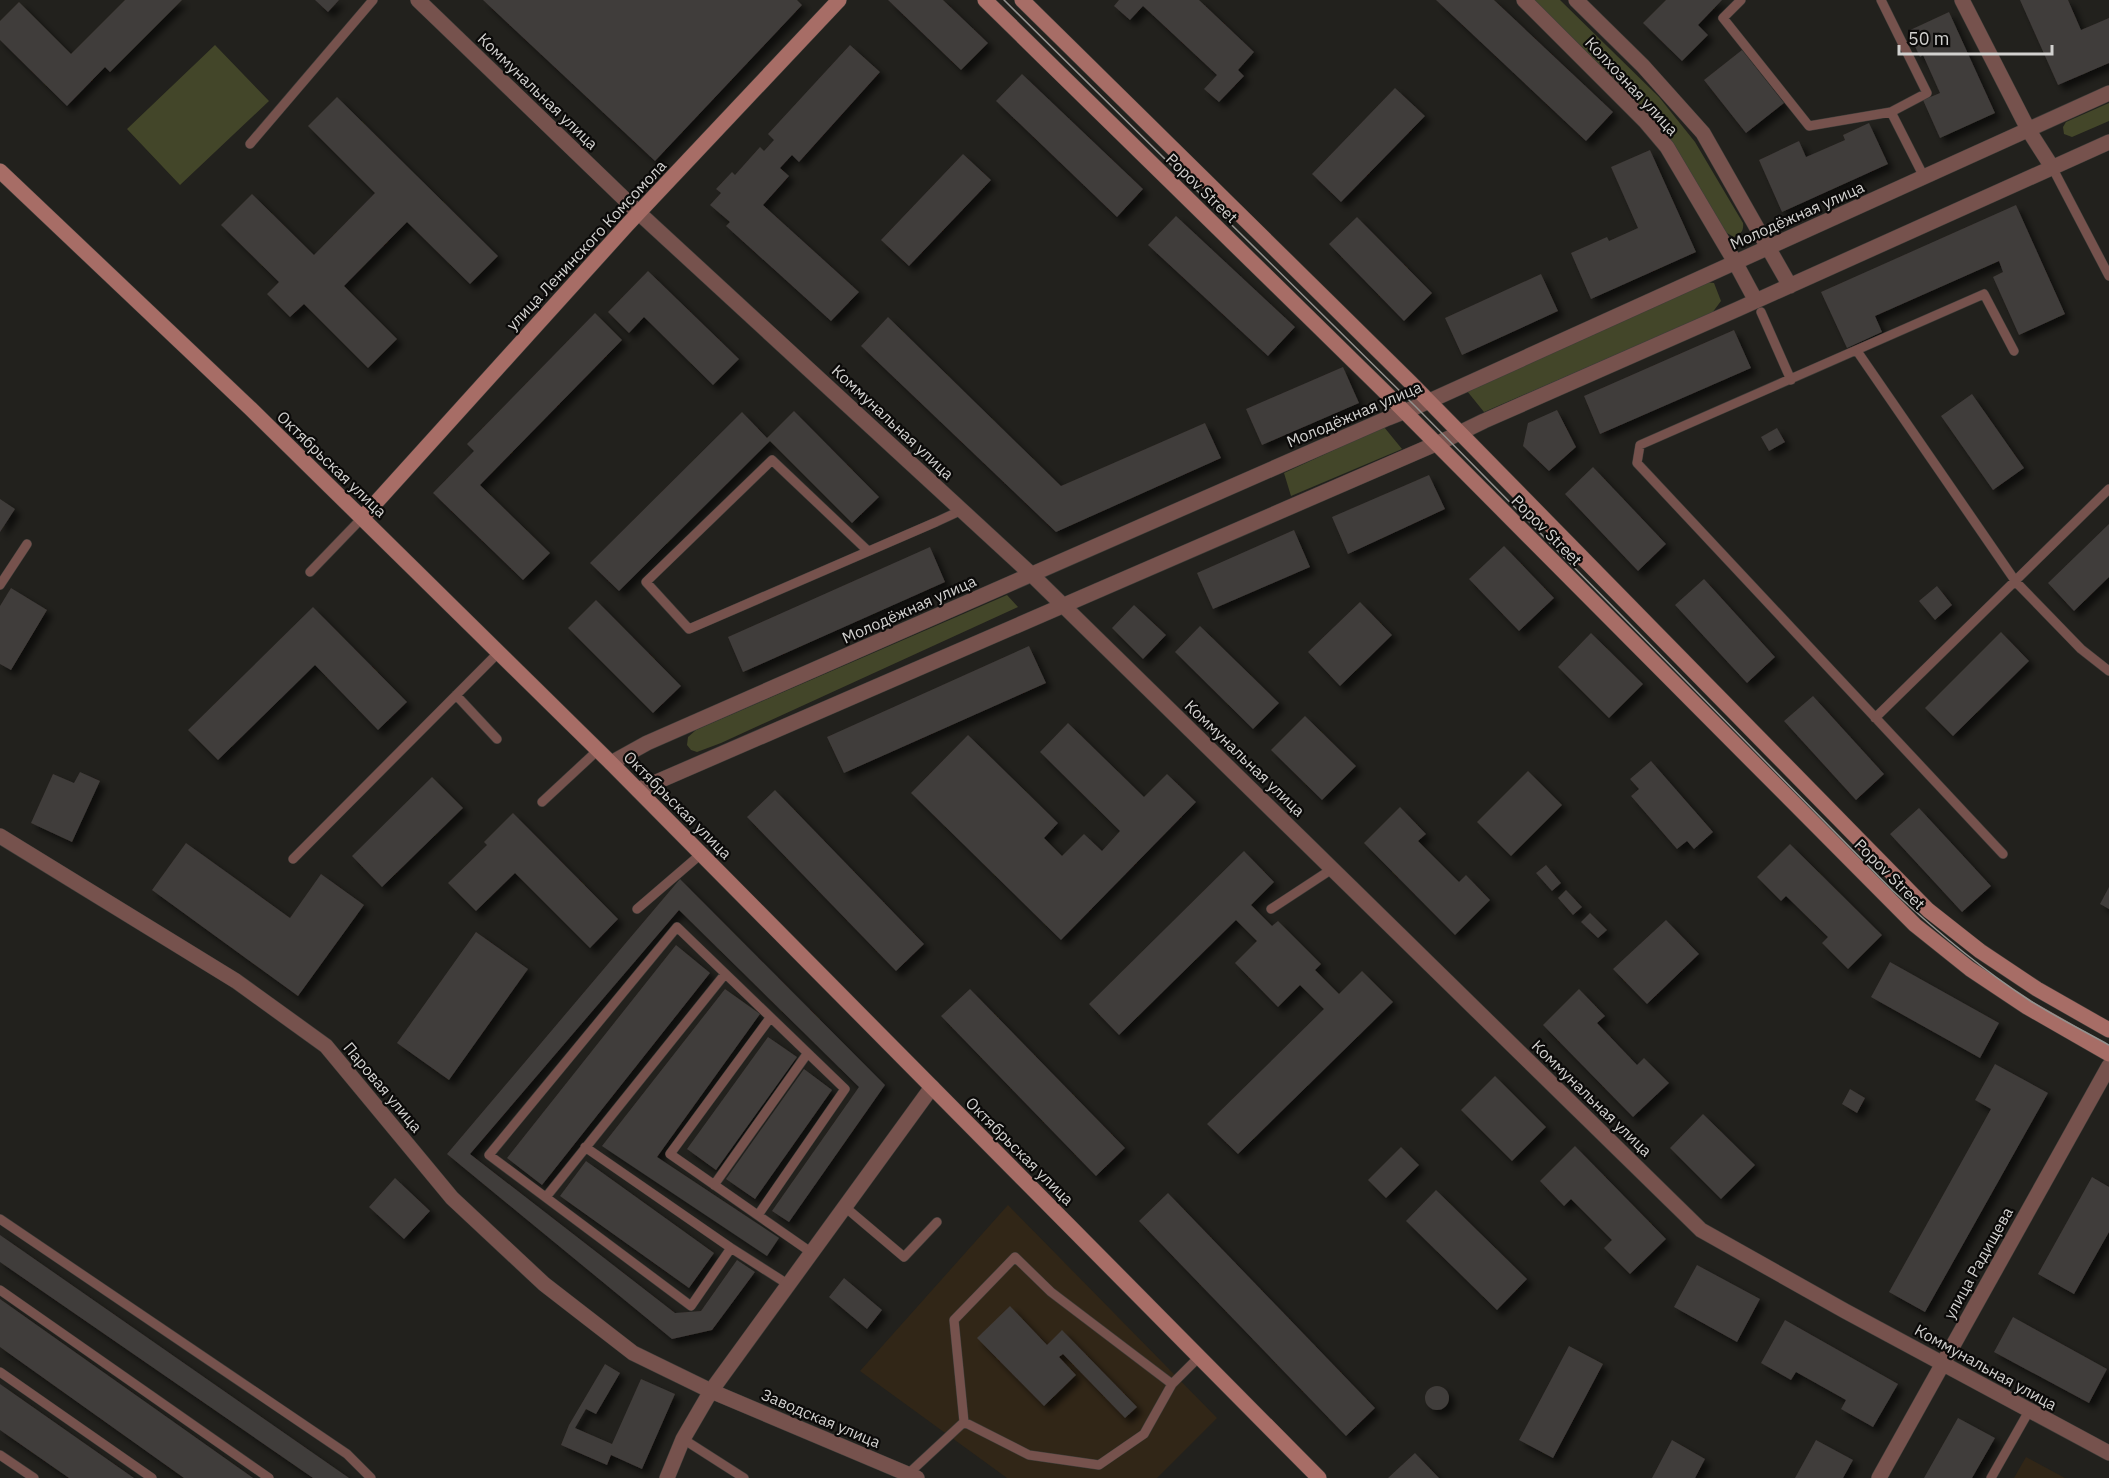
<svg xmlns="http://www.w3.org/2000/svg" width="2109" height="1478" viewBox="0 0 2109 1478" font-family="'IBM Plex Sans',sans-serif">
<style>
.commercial{fill:#312617}
.green{fill:#434629}
.building{fill:#413c3a;filter:url(#shadow)}
.lines{fill:none;stroke-linecap:round;stroke-linejoin:round}
.lane-casing{stroke:#3e3d39;stroke-width:10}
.street-casing{stroke:#3e3d39;stroke-width:16}
.secondary-casing{stroke:#3e3d39;stroke-width:16}
.lane{stroke:#76524d;stroke-width:9}
.street{stroke:#76524d;stroke-width:15}
.secondary{stroke:#a76d66;stroke-width:15}
.tram{stroke:#93928f;stroke-width:1.5}
.labels{text-anchor:middle;stroke-width:4.5;stroke-linejoin:round;paint-order:stroke}
.street-label{font-size:16px;fill:#d2d1cf;stroke:#0b0a09}
</style>
<defs>
<filter id="shadow"><feDropShadow dx="5.5" dy="5.5" stdDeviation="3" flood-color="#0009"/></filter>
</defs>
<rect width="100%" height="100%" fill="#22211d"/>
<path class="commercial" d="M 1008,1205 L 1217,1418 L 1157,1478 L 1007,1478 L 860,1371 Z
M 2026,1457 L 2065,1478 L 2014,1478 Z"/>
<path class="green" d="M 1534,0 L 1560,0 L 1659,97 L 1695,142 L 1743,223 C 1744,231 1741,234 1734,237 L 1725,232 L 1676,148 L 1644,109 Z
M 215,45 L 269,101 L 180,185 L 127,129 Z
M 2109,103 L 2109,121 L 2072,137 L 2064,134 L 2063,127 L 2066,122 Z
M 1702,282 L 1714,283 L 1721,301 L 1712,313 L 1484,412 L 1467,391 Z
M 1384,427 L 1402,449 L 1291,496 L 1284,473 Z
M 1007,595 L 1018,607 L 721,743 L 697,752 L 691,750 L 687,745 L 688,737 L 696,730 Z"/>
<path class="building" d="M 125,0 L 182,0 L 110,72 L 105,67 L 67,106 L 0,40 L 0,21 L 19,2 L 71,54 Z
M 315,0 L 339,0 L 328,12 Z
M 483,0 L 797,0 L 802,5 L 655,161 Z
M 888,0 L 943,0 L 988,43 L 961,70 Z
M 1119,0 L 1199,0 L 1254,52 L 1238,70 L 1244,76 L 1219,102 L 1204,89 L 1217,75 L 1143,6 L 1130,20 L 1114,6 Z
M 1436,0 L 1494,0 L 1613,112 L 1586,141 Z
M 1666,0 L 1722,0 L 1698,25 L 1708,35 L 1682,61 L 1643,23 Z
M 2020,0 L 2068,0 L 2081,30 L 2109,18 L 2109,63 L 2058,85 Z
M 1949,12 L 1995,113 L 1940,138 L 1923,100 L 1940,93 L 1923,55 L 1920,57 L 1908,31 Z
M 850,45 L 880,72 L 799,162 L 792,155 L 780,168 L 789,176 L 763,205 L 859,292 L 831,321 L 726,226 L 730,222 L 710,205 L 721,193 L 716,189 L 732,172 L 735,175 L 760,147 L 764,151 L 774,140 L 768,134 Z
M 1742,50 L 1784,103 L 1746,133 L 1704,80 Z
M 1022,74 L 1143,189 L 1117,217 L 996,101 Z
M 1395,88 L 1425,116 L 1341,202 L 1312,174 Z
M 337,97 L 498,256 L 470,284 L 407,222 L 344,286 L 397,339 L 368,368 L 304,304 L 290,317 L 267,294 L 279,282 L 221,225 L 252,194 L 314,255 L 375,193 L 308,126 Z
M 1869,123 L 1888,164 L 1782,212 L 1759,160 L 1799,141 L 1806,157 L 1845,140 L 1843,135 Z
M 1650,150 L 1696,252 L 1591,299 L 1571,253 L 1607,237 L 1609,241 L 1638,228 L 1611,167 Z
M 963,154 L 991,180 L 909,266 L 881,240 Z
M 2016,205 L 2065,314 L 2019,335 L 1993,277 L 2003,272 L 1999,261 L 1875,316 L 1882,332 L 1847,348 L 1821,292 Z
M 1176,216 L 1295,327 L 1268,356 L 1148,245 Z
M 1357,217 L 1432,293 L 1404,321 L 1329,244 Z
M 648,271 L 739,359 L 713,385 L 644,317 L 629,333 L 608,312 Z
M 1541,274 L 1558,311 L 1462,355 L 1445,318 Z
M 595,313 L 622,340 L 480,485 L 550,553 L 523,580 L 433,493 L 474,451 L 467,444 Z
M 888,317 L 1061,486 L 1205,423 L 1221,458 L 1056,532 L 861,346 Z
M 1734,330 L 1751,368 L 1600,434 L 1584,396 Z
M 1343,367 L 1359,403 L 1262,445 L 1246,409 Z
M 1972,394 L 2024,468 L 1993,490 L 1941,416 Z
M 1557,410 L 1576,447 L 1549,471 L 1523,446 L 1528,423 Z
M 794,411 L 879,497 L 852,523 L 770,441 L 619,591 L 590,563 L 742,412 L 767,438 Z
M 1777,428 L 1785,442 L 1769,451 L 1761,437 Z
M 1593,467 L 1666,544 L 1638,571 L 1565,494 Z
M 1429,475 L 1445,509 L 1348,554 L 1332,517 Z
M 0,499 L 15,509 L 0,532 Z
M 2109,524 L 2109,577 L 2074,611 L 2048,583 Z
M 1294,530 L 1310,567 L 1213,609 L 1197,573 Z
M 1504,546 L 1554,598 L 1519,631 L 1469,579 Z
M 930,547 L 945,582 L 743,672 L 728,637 Z
M 1704,579 L 1775,657 L 1747,683 L 1675,605 Z
M 1937,586 L 1952,605 L 1935,620 L 1919,601 Z
M 11,588 L 47,610 L 11,670 L 0,664 L 0,606 Z
M 596,600 L 681,686 L 653,713 L 568,628 Z
M 1360,602 L 1392,635 L 1340,686 L 1308,652 Z
M 1134,605 L 1166,635 L 1143,659 L 1112,628 Z
M 313,607 L 407,702 L 378,730 L 315,665 L 218,760 L 188,730 Z
M 1200,626 L 1279,703 L 1253,729 L 1175,652 Z
M 2001,632 L 2029,661 L 1953,736 L 1925,708 Z
M 1591,633 L 1643,684 L 1609,718 L 1558,667 Z
M 1029,646 L 1046,683 L 844,773 L 827,737 Z
M 1813,696 L 1884,774 L 1856,800 L 1784,721 Z
M 1305,716 L 1356,766 L 1322,800 L 1271,750 Z
M 1068,723 L 1144,797 L 1167,774 L 1196,802 L 1061,940 L 911,793 L 968,735 L 1058,823 L 1044,838 L 1062,856 L 1084,834 L 1102,851 L 1120,831 L 1040,752 Z
M 1651,761 L 1713,832 L 1694,849 L 1687,841 L 1677,849 L 1631,796 L 1639,789 L 1630,779 Z
M 1528,771 L 1562,805 L 1511,856 L 1477,822 Z
M 80,772 L 100,781 L 72,842 L 31,823 L 53,774 L 74,783 Z
M 432,777 L 463,808 L 382,887 L 352,856 Z
M 775,790 L 924,944 L 896,971 L 747,817 Z
M 1400,807 L 1426,834 L 1418,841 L 1459,882 L 1466,875 L 1490,900 L 1455,935 L 1364,843 Z
M 1919,808 L 1991,886 L 1962,912 L 1890,834 Z
M 513,813 L 618,919 L 590,948 L 515,873 L 476,911 L 448,883 L 487,845 L 484,842 Z
M 186,843 L 290,918 L 321,874 L 364,905 L 298,996 L 152,890 Z
M 1790,844 L 1882,935 L 1848,969 L 1822,943 L 1828,937 L 1786,896 L 1781,901 L 1757,877 Z
M 1244,851 L 1274,882 L 1251,905 L 1272,926 L 1278,921 L 1321,964 L 1315,970 L 1339,994 L 1362,971 L 1393,1002 L 1238,1154 L 1207,1124 L 1324,1009 L 1300,985 L 1278,1007 L 1235,963 L 1257,941 L 1236,920 L 1119,1035 L 1089,1004 Z
M 1546,865 L 1561,883 L 1552,891 L 1536,873 Z
M 680,879 L 885,1085 L 789,1222 L 772,1211 L 859,1087 L 679,910 L 470,1154 L 675,1313 L 701,1311 L 737,1260 L 755,1272 L 712,1330 L 672,1339 L 447,1154 Z
M 2109,887 L 2109,909 L 2100,904 Z
M 1566,890 L 1582,907 L 1573,915 L 1558,898 Z
M 1590,913 L 1607,930 L 1598,938 L 1581,922 Z
M 1666,920 L 1699,954 L 1647,1004 L 1613,969 Z
M 476,932 L 528,969 L 449,1080 L 397,1043 Z
M 676,945 L 710,973 L 542,1185 L 507,1158 Z
M 1890,962 L 1999,1023 L 1980,1058 L 1871,997 Z
M 725,989 L 760,1014 L 657,1157 L 779,1238 L 767,1256 L 602,1146 Z
M 970,989 L 1125,1148 L 1096,1176 L 941,1016 Z
M 1579,989 L 1605,1016 L 1597,1023 L 1637,1065 L 1644,1058 L 1669,1083 L 1633,1117 L 1543,1025 Z
M 768,1037 L 797,1057 L 716,1170 L 687,1149 Z
M 1995,1064 L 2048,1093 L 1925,1312 L 1889,1292 L 1991,1109 L 1975,1100 Z
M 804,1069 L 832,1090 L 755,1199 L 726,1179 Z
M 1495,1076 L 1546,1127 L 1512,1161 L 1461,1110 Z
M 1850,1089 L 1865,1098 L 1857,1113 L 1842,1104 Z
M 1703,1114 L 1755,1165 L 1721,1199 L 1670,1148 Z
M 1575,1146 L 1666,1239 L 1630,1274 L 1604,1248 L 1612,1240 L 1571,1199 L 1564,1206 L 1540,1181 Z
M 1401,1147 L 1419,1165 L 1386,1198 L 1368,1180 Z
M 586,1161 L 714,1253 L 689,1288 L 560,1196 Z
M 2092,1177 L 2109,1187 L 2109,1232 L 2074,1294 L 2038,1274 Z
M 395,1178 L 430,1211 L 404,1239 L 369,1207 Z
M 1436,1190 L 1527,1279 L 1497,1310 L 1406,1221 Z
M 1168,1193 L 1375,1408 L 1346,1436 L 1139,1221 Z
M 0,1235 L 349,1478 L 313,1478 L 0,1262 Z
M 1697,1265 L 1760,1299 L 1737,1342 L 1674,1307 Z
M 844,1278 L 882,1310 L 867,1329 L 829,1297 Z
M 0,1299 L 253,1478 L 184,1478 L 0,1347 Z
M 1010,1306 L 1047,1345 L 1062,1330 L 1137,1407 L 1125,1418 L 1063,1354 L 1059,1357 L 1076,1375 L 1044,1406 L 977,1338 Z
M 2013,1317 L 2107,1369 L 2089,1403 L 1994,1352 Z
M 1785,1320 L 1898,1384 L 1873,1427 L 1841,1409 L 1846,1400 L 1796,1372 L 1791,1380 L 1761,1363 Z
M 1569,1346 L 1603,1364 L 1553,1458 L 1519,1440 Z
M 605,1364 L 620,1373 L 596,1414 L 586,1409 L 575,1428 L 612,1444 L 641,1379 L 675,1394 L 642,1469 L 611,1455 L 607,1465 L 561,1445 L 569,1425 Z
M 0,1384 L 134,1478 L 69,1478 L 0,1430 Z
M1425 1398a12 12 0 1 1 24 0a12 12 0 1 1-24 0Z
M 1958,1418 L 1995,1438 L 1972,1478 L 1924,1478 Z
M 1672,1440 L 1705,1459 L 1695,1478 L 1652,1478 Z
M 1816,1440 L 1853,1460 L 1843,1478 L 1795,1478 Z
M 1415,1453 L 1439,1478 L 1388,1478 Z"/>
<g class="lines">
<g class="lane-casing">
<path id="lane" d="M 1741,0 L 1723,18 L 1809,126 L 1891,112 L 1927,93 L 1881,0
M 1891,112 L 1924,177
M 250,144 L 373,0
M 2052,167 L 2109,276
M 1761,312 L 1791,380
M 1857,351 L 2016,582 L 2081,649 L 2109,671
M 868,551 L 772,460 L 646,582 L 689,629 L 936,522 L 962,510
M 310,572 L 362,518
M 0,585 L 27,544
M 456,695 L 497,739
M 1875,718 L 2109,489
M 542,802 L 598,750
M 2003,854 L 1637,463 L 1640,445 L 1984,294 L 2014,351
M 293,859 L 498,653
M 637,909 L 701,854
M 1271,909 L 1332,869
M 770,1018 L 670,1154 L 812,1253
M 585,1147 L 731,1248 L 789,1285
M 714,1185 L 807,1054
M 546,1197 L 725,974
M 845,1207 L 904,1257 L 937,1222
M 0,1219 L 347,1454 L 371,1478
M 731,1248 L 691,1306 L 489,1155 L 677,927 L 845,1089 L 758,1215
M 0,1290 L 269,1478
M 0,1372 L 152,1478
M 964,1422 L 954,1320 L 1015,1257 L 1051,1292 L 1172,1384
M 964,1422 L 1029,1455 L 1099,1465 L 1144,1434 L 1172,1384 L 1199,1357
M 683,1439 L 744,1478
M 0,1455 L 34,1478
M 908,1474 L 964,1422
M 1991,1478 L 2029,1411"/>
</g>
<g class="street-casing">
<path id="street" d="M 418,0 L 639,213 L 1032,575 L 1701,1230 L 1845,1311 L 2109,1453
M 1524,0 L 1645,121 L 1667,147 L 1735,262 L 1756,301
M 1576,0 L 1643,66 L 1703,133 L 1790,286
M 1962,0 L 2029,131 L 2052,167
M 611,763 L 647,743 L 1388,418 L 1416,407 L 2109,93
M 638,790 L 1447,439 L 1484,421 L 1738,309 L 2109,142
M 0,836 L 236,981 L 326,1046 L 452,1198 L 544,1284 L 633,1353 L 711,1391 L 917,1478
M 667,1478 L 683,1439 L 711,1391 L 932,1087
M 1879,1478 L 2109,1066"/>
</g>
<g class="secondary-casing">
<path id="secondary" d="M 985,0 L 1387,394 L 1915,925 L 1970,969 L 2027,1007 L 2109,1054
M 1022,0 L 1411,383 L 1928,910 L 1980,951 L 2037,989 L 2109,1030
M 0,171 L 251,409 L 611,763 L 1319,1478
M 362,518 L 627,225 L 839,0"/>
</g>
<use href="#lane" class="lane"/>
<use href="#street" class="street"/>
<use href="#secondary" class="secondary"/>
<path class="tram" d="M 1004,0 L 1416,407 L 1893,891 C 1936,931 1980,968 2029,1000 C 2054,1016 2082,1030 2109,1045"/>
</g>
<g class="labels">
<g class="street-label">
<text transform="translate(1632 86) rotate(47)" y="6">Колхозная улица</text>
<text transform="translate(538 91) rotate(44)" y="6">Коммунальная улица</text>
<text transform="translate(1202 188) rotate(44)" y="6">Popov Street</text>
<text transform="translate(1797 215) rotate(-24)" y="6">Молодёжная улица</text>
<text transform="translate(586 245) rotate(-47)" y="6">улица Ленинского Комсомола</text>
<text transform="translate(1354 414) rotate(-23)" y="6">Молодёжная улица</text>
<text transform="translate(893 422) rotate(43)" y="6">Коммунальная улица</text>
<text transform="translate(332 464) rotate(44)" y="6">Октябрьская улица</text>
<text transform="translate(1547 530) rotate(45)" y="6">Popov Street</text>
<text transform="translate(909 609) rotate(-24)" y="6">Молодёжная улица</text>
<text transform="translate(1245 758) rotate(44)" y="6">Коммунальная улица</text>
<text transform="translate(678 805) rotate(45)" y="6">Октябрьская улица</text>
<text transform="translate(1890 874) rotate(45)" y="6">Popov Street</text>
<text transform="translate(383 1087) rotate(50)" y="6">Паровая улица</text>
<text transform="translate(1592 1098) rotate(44)" y="6">Коммунальная улица</text>
<text transform="translate(1020 1151) rotate(45)" y="6">Октябрьская улица</text>
<text transform="translate(1978 1263) rotate(-61)" y="6">улица Радищева</text>
<text transform="translate(1986 1367) rotate(29)" y="6">Коммунальная улица</text>
<text transform="translate(821 1418) rotate(23)" y="6">Заводская улица</text>
</g>
</g>
<path d="M1899 45v9h153v-9" fill="none" stroke="#d2d1cf" stroke-width="3"/>
<text x="1908" y="45" font-size="18" fill="#d2d1cf" stroke="#0b0a09" stroke-width="4.5" paint-order="stroke">50 m</text>
</svg>
